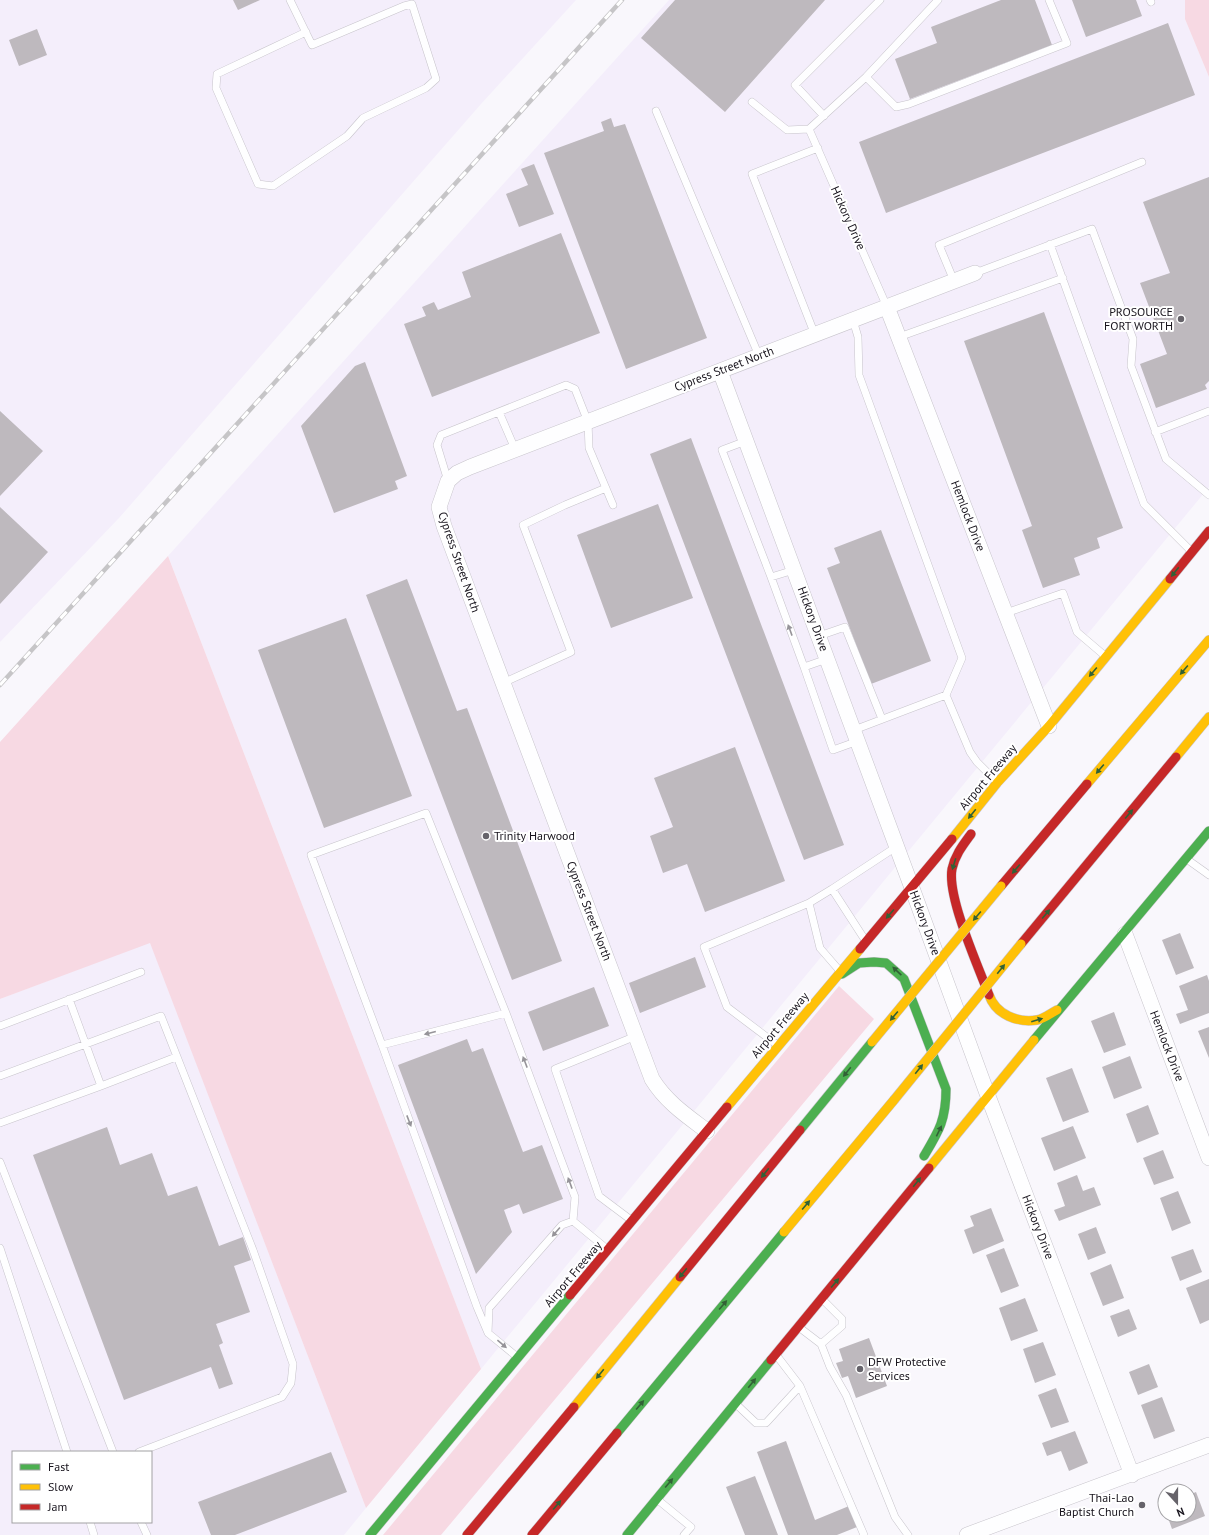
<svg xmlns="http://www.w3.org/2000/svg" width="1209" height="1535" viewBox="0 0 1209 1535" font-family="'PT Sans',sans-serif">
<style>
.built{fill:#f4eefb;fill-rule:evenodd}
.green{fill:#f7d9e3}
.building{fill:#beb9be}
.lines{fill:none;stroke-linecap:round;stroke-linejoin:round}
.lane-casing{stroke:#c7c4cb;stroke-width:8}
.street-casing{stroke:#c7c4cb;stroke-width:16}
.fast-casing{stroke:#c7c4cb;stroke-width:10}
.slow-casing{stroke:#c7c4cb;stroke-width:10}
.jam-casing{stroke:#c7c4cb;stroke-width:10}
.lane{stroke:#fefeff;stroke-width:7}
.street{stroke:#fefeff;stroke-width:15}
.fast{stroke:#4caf50;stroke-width:9}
.slow{stroke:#ffc107;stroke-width:9}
.jam{stroke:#c62828;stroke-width:9}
.rail-casing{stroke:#c6c5c7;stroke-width:4.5}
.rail{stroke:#fff;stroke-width:3;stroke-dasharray:9;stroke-linecap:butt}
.slow-bridge-casing{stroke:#c7c4cb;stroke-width:10;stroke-linecap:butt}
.slow-bridge{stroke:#ffc107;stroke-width:9}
.oneway{fill:#326136}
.oneway2{fill:#969499}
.poi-dot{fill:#66636a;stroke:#fff;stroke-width:1.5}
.labels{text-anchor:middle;stroke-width:4;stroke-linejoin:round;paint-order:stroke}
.street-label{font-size:12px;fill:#17131c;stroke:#fff}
.poi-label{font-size:12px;fill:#17131c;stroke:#fff;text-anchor:end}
</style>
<rect width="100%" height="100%" fill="#f9f7fc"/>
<path class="built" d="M 0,0 L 576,0 L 481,104 L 119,518 L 0,642 Z
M 669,0 L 1185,0 L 1185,19 L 1209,77 L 1209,487 L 481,1369 L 168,556 Z
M 150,942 L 366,1508 L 344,1535 L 0,1535 L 0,999 ZM 13,1452 L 151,1452 L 151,1522 L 13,1522 Z"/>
<path class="green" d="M 1185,0 L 1209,0 L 1209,77 L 1185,19 Z
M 168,556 L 481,1369 L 366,1508 L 150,943 L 0,999 L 0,742 Z
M 839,986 L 874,1019 L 441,1535 L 383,1535 Z"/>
<path class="building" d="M 233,0 L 260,0 L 238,10 Z
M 675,0 L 825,0 L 725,112 L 641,38 Z
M 1001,0 L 1035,0 L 1052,45 L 910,99 L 895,59 L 937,43 L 931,27 Z
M 1072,0 L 1136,0 L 1142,16 L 1086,37 Z
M 1168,23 L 1195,95 L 886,213 L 859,142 Z
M 37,29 L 47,55 L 19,66 L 9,40 Z
M 611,118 L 614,127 L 625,124 L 707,338 L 626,369 L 544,153 L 604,131 L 601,122 Z
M 534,164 L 554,214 L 519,227 L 506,194 L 528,185 L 521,169 Z
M 1209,177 L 1209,381 L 1205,385 L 1207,389 L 1156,408 L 1140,364 L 1167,354 L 1140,283 L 1170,273 L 1143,202 Z
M 561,233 L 600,333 L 432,397 L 404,324 L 426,316 L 422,307 L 434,302 L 438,310 L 471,297 L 462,272 Z
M 1044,312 L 1123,528 L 1097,538 L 1100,548 L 1074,558 L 1080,575 L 1043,588 L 1022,530 L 1032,526 L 964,341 Z
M 365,362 L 407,476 L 395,481 L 398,489 L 334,513 L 301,426 L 355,366 Z
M 0,411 L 43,451 L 0,496 Z
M 691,438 L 844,845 L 804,860 L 650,454 Z
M 658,504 L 693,598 L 611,628 L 577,535 Z
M 0,507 L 48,552 L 0,604 Z
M 881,530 L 931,661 L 871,684 L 827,568 L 840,563 L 834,548 Z
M 407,579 L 457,711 L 467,708 L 562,961 L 512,980 L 366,595 Z
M 346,618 L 412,796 L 324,828 L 258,650 Z
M 735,747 L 785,881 L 705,912 L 687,864 L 663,873 L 650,836 L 673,827 L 654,778 Z
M 1180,933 L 1194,968 L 1176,975 L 1162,940 Z
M 695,957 L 706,987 L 640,1013 L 629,983 Z
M 1207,975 L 1209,981 L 1209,1013 L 1180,1024 L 1176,1014 L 1188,1010 L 1179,986 Z
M 594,987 L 609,1026 L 543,1051 L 528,1012 Z
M 1114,1012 L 1126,1045 L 1104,1053 L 1091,1021 Z
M 1209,1027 L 1209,1058 L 1198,1031 Z
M 467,1039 L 472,1052 L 483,1048 L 523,1152 L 542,1145 L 563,1199 L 523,1214 L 519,1204 L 504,1210 L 512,1232 L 476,1274 L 398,1065 Z
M 1130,1056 L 1142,1088 L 1114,1099 L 1102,1067 Z
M 1072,1068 L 1089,1112 L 1063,1122 L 1046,1078 Z
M 1148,1105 L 1159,1134 L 1137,1143 L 1126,1114 Z
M 1073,1126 L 1086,1158 L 1054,1171 L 1041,1138 Z
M 107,1127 L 120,1165 L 152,1153 L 168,1196 L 197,1186 L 219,1246 L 243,1237 L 251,1260 L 234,1266 L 250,1312 L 216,1324 L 223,1343 L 219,1345 L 233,1384 L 219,1389 L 211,1367 L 124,1400 L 33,1155 Z
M 1163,1150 L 1174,1178 L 1154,1185 L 1143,1158 Z
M 1077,1175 L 1083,1191 L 1094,1187 L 1101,1205 L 1059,1221 L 1054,1210 L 1065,1206 L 1057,1183 Z
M 1178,1191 L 1191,1223 L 1172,1231 L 1160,1198 Z
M 991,1208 L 1004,1241 L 973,1254 L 964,1230 L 974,1226 L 970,1216 Z
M 1096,1227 L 1106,1253 L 1088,1260 L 1078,1234 Z
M 1004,1248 L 1019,1286 L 1001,1293 L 986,1255 Z
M 1193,1249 L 1202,1272 L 1180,1281 L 1171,1257 Z
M 1111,1264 L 1124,1298 L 1103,1306 L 1090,1273 Z
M 1209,1279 L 1209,1320 L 1200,1324 L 1186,1288 Z
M 1025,1298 L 1038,1331 L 1011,1341 L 999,1308 Z
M 1129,1309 L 1137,1329 L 1118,1337 L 1110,1316 Z
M 869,1338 L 887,1386 L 856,1398 L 848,1376 L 842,1378 L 836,1363 L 843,1361 L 839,1349 Z
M 1043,1342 L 1056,1375 L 1035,1383 L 1023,1349 Z
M 1149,1364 L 1158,1387 L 1138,1395 L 1129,1372 Z
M 1056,1388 L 1069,1422 L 1051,1428 L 1038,1395 Z
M 1162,1397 L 1175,1431 L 1154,1439 L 1141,1405 Z
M 1075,1431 L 1088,1463 L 1069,1471 L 1061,1451 L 1047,1456 L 1042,1443 Z
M 786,1441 L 815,1520 L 849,1506 L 857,1527 L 837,1535 L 788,1535 L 757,1452 Z
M 331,1452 L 347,1492 L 235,1535 L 211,1535 L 198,1502 Z
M 755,1476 L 778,1535 L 745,1535 L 726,1487 Z
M 1196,1492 L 1205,1516 L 1172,1529 L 1167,1515 L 1189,1515 L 1189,1495 Z"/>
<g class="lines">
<g class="lane-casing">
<path id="lane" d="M 290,0 L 312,45 L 404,6 L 412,4 L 436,79 L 426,88 L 363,118 L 347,136 L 273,186 L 258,184 L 216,88 L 217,74 L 306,32
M 1150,0 L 1151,2
M 866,77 L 896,107 L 909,104 L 1067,43 L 1049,0
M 752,102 L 787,130 L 809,129 L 866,77 L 938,0
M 656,111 L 759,356
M 824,116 L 795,85 L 880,0
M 809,129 L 887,307
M 1050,244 L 1144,504 L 1190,550
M 975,273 L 1092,229 L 1133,339 L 1131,366 L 1166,459 L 1209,495
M 954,281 L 939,245 L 1142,162
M 853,320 L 858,337 L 859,375 L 962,658 L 946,695
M 815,335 L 752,174 L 818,148
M 899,337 L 1063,278
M 499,412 L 515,449
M 1155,432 L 1209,411
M 746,441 L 722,450 L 771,577 L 794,570
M 448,481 L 437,445 L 441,435 L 566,385 L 575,389 L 588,422 L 589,448 L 613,505
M 771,577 L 804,667
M 1006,613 L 1063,593 L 1077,632 L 1104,655
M 819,636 L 845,627 L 882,719
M 827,659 L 804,667 L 833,750 L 858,741
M 503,683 L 571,652 L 523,525 L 565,505 L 606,488
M 854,730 L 946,695 L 970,752 L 977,762 L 996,781
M 1188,860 L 1209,875
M 832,889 L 896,847
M 809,903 L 832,889 L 865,940
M 69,999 L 101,1086 L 176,1057
M 0,1026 L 141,972
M 776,1044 L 727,1007 L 704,947 L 809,903 L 820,948 L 839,970
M 382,1045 L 311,855 L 426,813 L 506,1013
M 0,1076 L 161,1016 L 253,1250 L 293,1364 L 291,1383 L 282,1397 L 139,1452
M 0,1123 L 101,1086
M 0,1162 L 113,1452
M 631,1220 L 599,1196 L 555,1069 L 636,1036
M 0,1248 L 67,1452
M 800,1328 L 821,1344 L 830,1367 L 846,1395 L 895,1517 L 908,1535
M 488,1333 L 477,1307 L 382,1045 L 506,1013 L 575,1197 L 573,1221
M 821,1344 L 842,1326 L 842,1319 L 823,1300
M 516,1356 L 488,1333 L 489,1308 L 562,1225 L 573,1221 L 607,1249
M 800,1386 L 864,1535
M 737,1405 L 756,1423 L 766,1423 L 800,1386 L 777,1356
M 658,1500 L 691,1527 L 684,1535
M 90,1522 L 94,1535
M 141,1522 L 147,1535"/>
</g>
<g class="street-casing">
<path id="street" d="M 887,307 L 1049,726
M 720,371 L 912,888 L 988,1096 L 1132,1475
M 1125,934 L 1209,1158
M 707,1131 C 687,1116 666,1102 652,1079 L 444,526 L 439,507 L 448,481 L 457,473 L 470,467 L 975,273
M 967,1535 L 1209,1445"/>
</g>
<g class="fast-casing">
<path id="fast" d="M 842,974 L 859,963 L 874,962 L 886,963 L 904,979 L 946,1089 C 946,1120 939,1131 924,1156
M 1034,1040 L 1209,831
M 800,1130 L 872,1042
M 617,1433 L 784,1232
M 370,1535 L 570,1295
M 627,1535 L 771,1360"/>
</g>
<g class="slow-casing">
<path id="slow" d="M 1176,757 L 1209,717
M 1087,784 L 1209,640
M 952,839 L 997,783 L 1049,726 L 1170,579
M 989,995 C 996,1015 1018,1023 1037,1020 C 1044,1019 1051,1013 1057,1010
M 727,1107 L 860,949
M 929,1168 L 1034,1040
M 784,1232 L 894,1100
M 574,1407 L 680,1277"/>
</g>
<g class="jam-casing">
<path id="jam" d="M 1170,579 L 1209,531
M 971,834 C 963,845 955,855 952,869 C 947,897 978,966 989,995
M 1001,886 L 1087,784
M 1021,944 L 1176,757
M 860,949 L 952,839
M 680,1277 L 800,1130
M 570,1295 L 727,1107
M 771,1360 L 929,1168
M 467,1535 L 574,1407
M 532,1535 L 617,1433"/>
</g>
<use href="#lane" class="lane"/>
<use href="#street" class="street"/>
<use href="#fast" class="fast"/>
<use href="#slow" class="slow"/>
<use href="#jam" class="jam"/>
<g class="rail-casing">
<path id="rail" d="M 0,685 L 622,0"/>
</g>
<use href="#rail" class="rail"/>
<g class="slow-bridge-casing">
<path id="slow-bridge" d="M 872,1042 L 1001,886
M 894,1100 L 1021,944"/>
</g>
<use href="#slow-bridge" class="slow-bridge"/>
</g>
<defs><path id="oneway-solid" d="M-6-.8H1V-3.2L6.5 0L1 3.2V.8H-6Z"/></defs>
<g class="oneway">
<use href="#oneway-solid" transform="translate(1175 572) rotate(129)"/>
<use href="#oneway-solid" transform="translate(1184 670) rotate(130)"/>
<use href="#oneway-solid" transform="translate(1093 672) rotate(130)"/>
<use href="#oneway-solid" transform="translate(1100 769) rotate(130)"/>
<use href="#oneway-solid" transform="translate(972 814) rotate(129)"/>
<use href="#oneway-solid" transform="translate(1129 814) rotate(-50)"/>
<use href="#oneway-solid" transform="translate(954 864) rotate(107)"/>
<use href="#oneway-solid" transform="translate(1016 869) rotate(130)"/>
<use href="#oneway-solid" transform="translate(890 914) rotate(131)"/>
<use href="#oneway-solid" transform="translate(1046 914) rotate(-50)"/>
<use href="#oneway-solid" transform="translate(977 916) rotate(130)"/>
<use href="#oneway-solid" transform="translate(1001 969) rotate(-51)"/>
<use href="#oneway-solid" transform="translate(897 971) rotate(-137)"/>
<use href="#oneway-solid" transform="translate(894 1016) rotate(130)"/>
<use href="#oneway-solid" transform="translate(1037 1020) rotate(-16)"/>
<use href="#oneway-solid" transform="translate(919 1069) rotate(-51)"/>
<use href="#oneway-solid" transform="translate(847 1072) rotate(129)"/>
<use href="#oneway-solid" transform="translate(939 1131) rotate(-64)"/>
<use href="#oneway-solid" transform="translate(765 1173) rotate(129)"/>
<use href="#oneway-solid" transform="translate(917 1182) rotate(-51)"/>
<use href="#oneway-solid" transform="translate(806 1205) rotate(-50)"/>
<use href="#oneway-solid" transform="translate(683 1273) rotate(129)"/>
<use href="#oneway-solid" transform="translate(835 1283) rotate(-50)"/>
<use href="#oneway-solid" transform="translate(723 1305) rotate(-50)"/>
<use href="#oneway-solid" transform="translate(600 1374) rotate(129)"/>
<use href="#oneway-solid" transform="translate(752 1383) rotate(-51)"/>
<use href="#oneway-solid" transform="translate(640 1405) rotate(-50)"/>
<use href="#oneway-solid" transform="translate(669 1483) rotate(-50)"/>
<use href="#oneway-solid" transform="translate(557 1505) rotate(-50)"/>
</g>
<g class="oneway2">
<use href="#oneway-solid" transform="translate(790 630) rotate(-110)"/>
<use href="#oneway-solid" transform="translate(430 1033) rotate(166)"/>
<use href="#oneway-solid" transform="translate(525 1062) rotate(-111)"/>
<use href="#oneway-solid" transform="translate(409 1121) rotate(69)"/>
<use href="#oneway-solid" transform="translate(570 1183) rotate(-110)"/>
<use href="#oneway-solid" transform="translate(556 1232) rotate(131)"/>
<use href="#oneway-solid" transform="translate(502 1344) rotate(40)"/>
</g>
<g class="poi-dot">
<circle cx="1181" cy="319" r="4"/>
<circle cx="486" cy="836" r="4"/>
<circle cx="860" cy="1369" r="4"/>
<circle cx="1142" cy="1505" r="4"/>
</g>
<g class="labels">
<g class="street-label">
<text transform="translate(848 218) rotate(66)" y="4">Hickory Drive</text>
<text transform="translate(724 369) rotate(-21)" y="4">Cypress Street North</text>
<text transform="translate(968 516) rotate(69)" y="4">Hemlock Drive</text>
<text transform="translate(459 562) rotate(71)" y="4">Cypress Street North</text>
<text transform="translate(813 619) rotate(70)" y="4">Hickory Drive</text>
<text transform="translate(988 777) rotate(-50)" y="4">Airport Freeway</text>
<text transform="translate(589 911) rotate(69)" y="4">Cypress Street North</text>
<text transform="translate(925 923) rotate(70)" y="4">Hickory Drive</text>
<text transform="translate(780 1025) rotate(-50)" y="4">Airport Freeway</text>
<text transform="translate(1167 1046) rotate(69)" y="4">Hemlock Drive</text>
<text transform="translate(1038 1227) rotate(69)" y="4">Hickory Drive</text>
<text transform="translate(573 1274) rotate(-50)" y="4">Airport Freeway</text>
</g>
<g class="poi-label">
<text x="1173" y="316">PROSOURCE<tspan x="1173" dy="14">FORT WORTH</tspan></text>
<text x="494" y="840" text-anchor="start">Trinity Harwood</text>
<text x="868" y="1366" text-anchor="start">DFW Protective<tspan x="868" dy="14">Services</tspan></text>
<text x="1134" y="1502">Thai-Lao<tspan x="1134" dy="14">Baptist Church</tspan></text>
</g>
</g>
<rect x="12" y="1451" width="140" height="72" fill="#ffffff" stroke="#a2a1a4"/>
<rect x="20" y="1464" width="20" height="6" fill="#4caf50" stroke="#a2a1a4"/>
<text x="48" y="1471" font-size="12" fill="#17131c">Fast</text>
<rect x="20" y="1484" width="20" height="6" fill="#ffc107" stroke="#a2a1a4"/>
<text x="48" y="1491" font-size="12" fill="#17131c">Slow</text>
<rect x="20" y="1504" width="20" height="6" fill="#c62828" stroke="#a2a1a4"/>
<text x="48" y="1511" font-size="12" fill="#17131c">Jam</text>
<g transform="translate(1177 1503) rotate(159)"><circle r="19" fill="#ffffff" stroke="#a2a1a4"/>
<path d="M0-3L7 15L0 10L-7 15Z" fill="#66636a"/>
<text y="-6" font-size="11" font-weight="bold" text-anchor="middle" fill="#17131c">N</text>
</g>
</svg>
